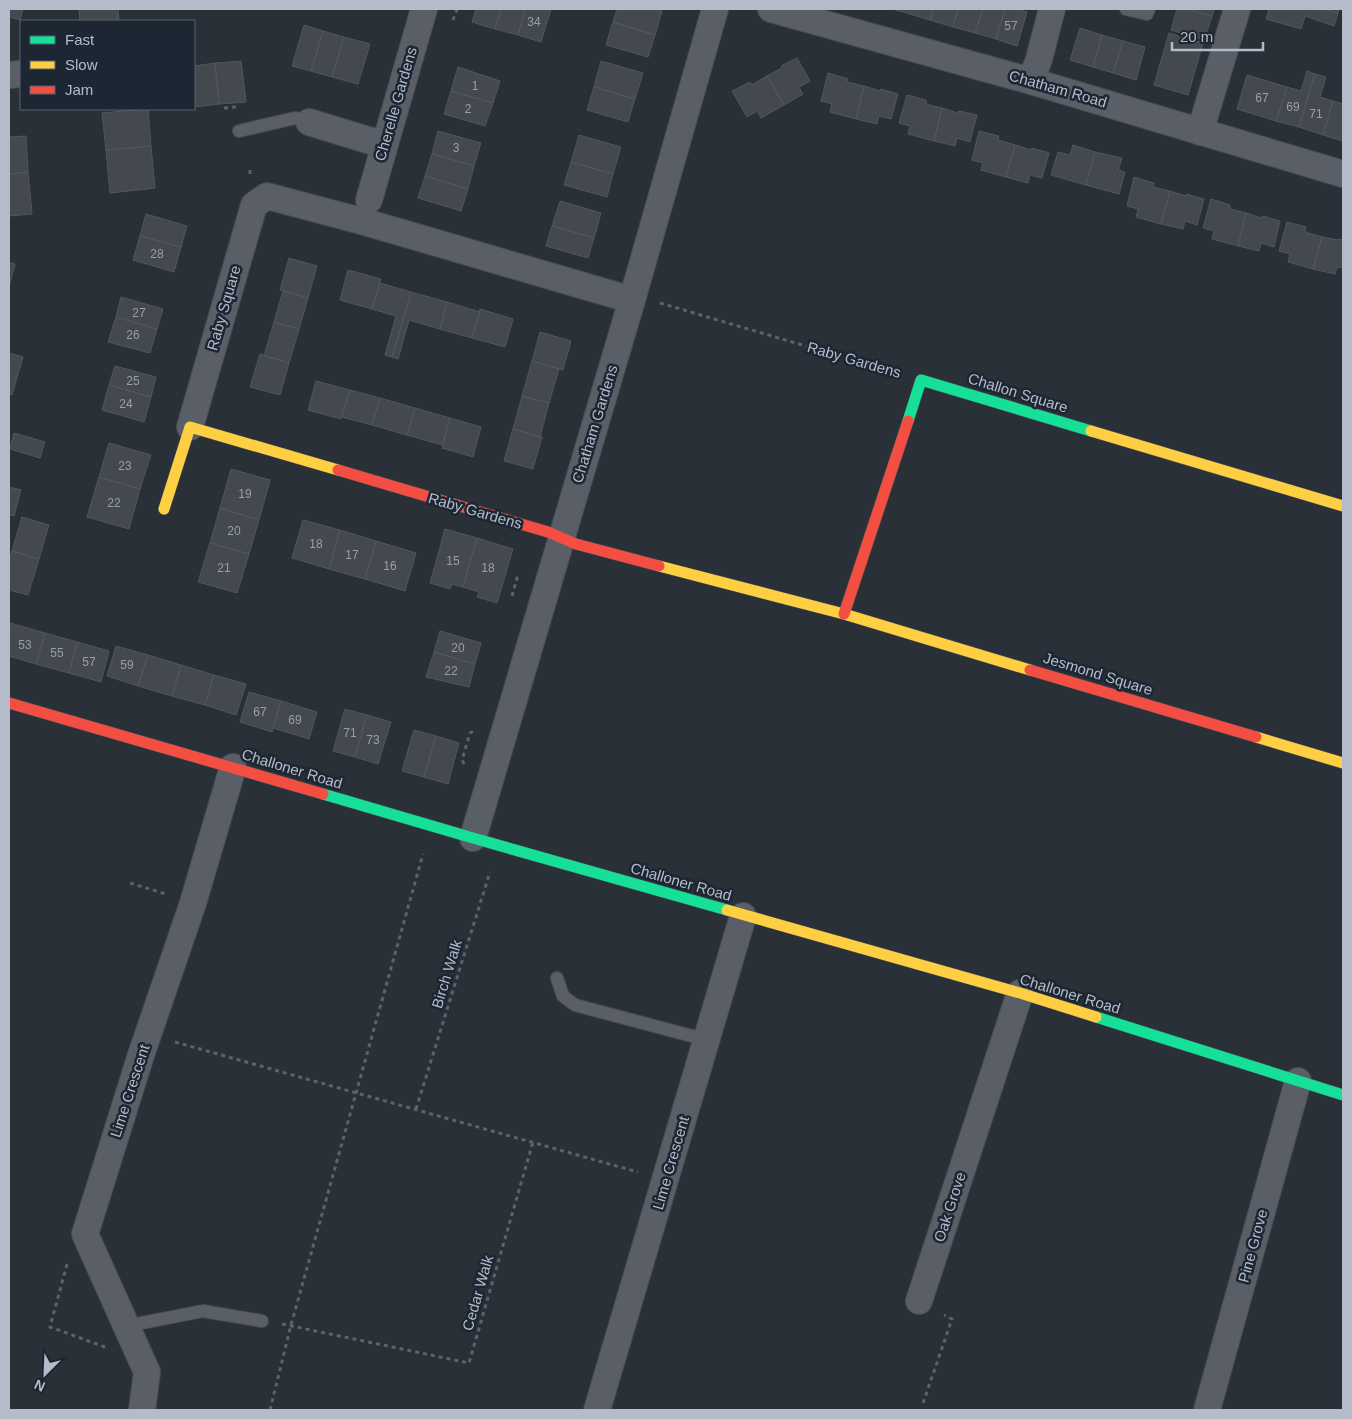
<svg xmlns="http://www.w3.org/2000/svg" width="1352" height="1419" viewBox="0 0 1352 1419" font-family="Arial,sans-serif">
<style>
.building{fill:#444950;stroke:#52575f}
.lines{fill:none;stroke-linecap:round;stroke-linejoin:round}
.lane-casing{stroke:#484c53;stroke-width:14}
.street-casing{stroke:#484c53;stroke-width:28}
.fast-casing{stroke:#484c53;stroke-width:12}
.slow-casing{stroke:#484c53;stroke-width:12}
.jam-casing{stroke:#484c53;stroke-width:12}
.path{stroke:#5d636a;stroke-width:3;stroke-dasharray:4 4;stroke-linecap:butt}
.lane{stroke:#5a5e66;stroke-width:12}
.street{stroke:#5a5e66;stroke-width:26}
.fast{stroke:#16e098;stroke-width:11}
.slow{stroke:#ffcf43;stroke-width:11}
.jam{stroke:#f24e42;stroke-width:11}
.labels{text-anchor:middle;stroke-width:5;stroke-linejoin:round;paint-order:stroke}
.number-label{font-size:12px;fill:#989fab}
.street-label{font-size:15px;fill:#b4bcc9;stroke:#1d2633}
</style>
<rect width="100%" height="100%" fill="#2a3038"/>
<path class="building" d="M 9,9 L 23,9 L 20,20 L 9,17 Z
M 79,9 L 118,9 L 119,21 L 80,21 Z
M 476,9 L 501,9 L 495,29 L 472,22 Z
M 501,9 L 525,9 L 518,35 L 495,29 Z
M 525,9 L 551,9 L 541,42 L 518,35 Z
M 617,9 L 654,9 L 662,11 L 655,35 L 613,22 Z
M 892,9 L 911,9 L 910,14 Z
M 911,9 L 933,9 L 930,20 L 910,14 Z
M 933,9 L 958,9 L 953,27 L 930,20 Z
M 958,9 L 983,9 L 975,33 L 953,27 Z
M 983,9 L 1005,9 L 996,39 L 975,33 Z
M 1005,9 L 1015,9 L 1027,12 L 1017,46 L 996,39 Z
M 1177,9 L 1187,9 L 1212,16 L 1204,40 L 1171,30 Z
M 1187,9 L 1214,9 L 1212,16 Z
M 1269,9 L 1323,9 L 1338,13 L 1334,26 L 1305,16 L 1301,29 L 1266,19 Z
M 1323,9 L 1339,9 L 1338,13 Z
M 613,22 L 655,35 L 648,57 L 606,45 Z
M 304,25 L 323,31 L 311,71 L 292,66 Z
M 1080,28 L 1102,35 L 1093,67 L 1070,60 Z
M 323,31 L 344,37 L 332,77 L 311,71 Z
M 1169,33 L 1203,43 L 1188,95 L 1154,85 Z
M 1102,35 L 1123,41 L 1113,73 L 1093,67 Z
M 344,37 L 370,44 L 358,84 L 332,77 Z
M 1123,41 L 1145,47 L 1136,80 L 1113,73 Z
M 797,58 L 810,81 L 799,87 L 803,94 L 784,105 L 767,76 L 782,68 L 781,66 Z
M 241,61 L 246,102 L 219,104 L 215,63 Z
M 601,61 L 643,73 L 635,99 L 594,87 Z
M 215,63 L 219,104 L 194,107 L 194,66 Z
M 458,67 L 500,81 L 493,103 L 451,91 Z
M 1307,71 L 1315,74 L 1299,127 L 1276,121 L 1287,87 L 1301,91 Z
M 828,73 L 848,79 L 847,82 L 864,86 L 856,119 L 830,112 L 832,104 L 821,101 Z
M 1315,74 L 1326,77 L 1320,97 L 1333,101 L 1323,135 L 1299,127 Z
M 1247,75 L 1287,87 L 1276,121 L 1237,109 Z
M 767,76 L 784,105 L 761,118 L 757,111 L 747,117 L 732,91 L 750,82 L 752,85 Z
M 864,86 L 880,91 L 881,89 L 898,94 L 891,119 L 879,116 L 877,124 L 856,119 Z
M 594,87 L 635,99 L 628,122 L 587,110 Z
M 451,91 L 493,103 L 485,126 L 444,114 Z
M 907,95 L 926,100 L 926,104 L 942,108 L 934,141 L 908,134 L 910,126 L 899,123 Z
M 1333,101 L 1343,104 L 1343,141 L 1323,135 Z
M 942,108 L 958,113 L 959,111 L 977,115 L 970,142 L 957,138 L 955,146 L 934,141 Z
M 148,109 L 151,146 L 106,150 L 102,113 Z
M 438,131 L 481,143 L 474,166 L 432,154 Z
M 979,131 L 999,136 L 998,140 L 1015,145 L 1006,177 L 981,170 L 983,163 L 972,160 Z
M 579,135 L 621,147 L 613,174 L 571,162 Z
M 26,136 L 28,172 L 9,174 L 9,137 Z
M 1015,145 L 1031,150 L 1032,148 L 1049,153 L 1042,178 L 1030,175 L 1028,183 L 1006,177 Z
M 1073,145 L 1095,152 L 1086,185 L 1051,175 L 1058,152 L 1070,155 Z
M 151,146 L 155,188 L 110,193 L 106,150 Z
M 1095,152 L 1122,158 L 1118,170 L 1125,172 L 1119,194 L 1086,185 Z
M 432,154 L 474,166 L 468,189 L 425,176 Z
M 571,162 L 613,174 L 607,197 L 564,185 Z
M 28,172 L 32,214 L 9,216 L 9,174 Z
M 425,176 L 468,189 L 461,211 L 418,198 Z
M 1134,177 L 1154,183 L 1153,187 L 1170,191 L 1161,224 L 1136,217 L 1138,209 L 1127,206 Z
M 1170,191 L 1186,196 L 1186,194 L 1204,199 L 1197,225 L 1185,221 L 1183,229 L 1161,224 Z
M 1211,199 L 1230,205 L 1230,209 L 1246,213 L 1238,246 L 1212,239 L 1214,231 L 1203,228 Z
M 560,201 L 601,213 L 594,238 L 552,226 Z
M 1246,213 L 1262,218 L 1263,216 L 1280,221 L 1274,247 L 1261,243 L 1259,251 L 1238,246 Z
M 146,214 L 187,226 L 181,247 L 140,236 Z
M 1287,222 L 1306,227 L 1305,232 L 1322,237 L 1313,269 L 1288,262 L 1290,254 L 1279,251 Z
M 552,226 L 594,238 L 588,258 L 546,246 Z
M 140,236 L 181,247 L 174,272 L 133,260 Z
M 1322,237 L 1338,240 L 1338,239 L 1343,240 L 1343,268 L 1337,267 L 1335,274 L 1313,269 Z
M 289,258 L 317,266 L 308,298 L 280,290 Z
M 9,262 L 15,264 L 9,287 Z
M 348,270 L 381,279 L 372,309 L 340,300 Z
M 380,283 L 411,292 L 392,357 L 385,355 L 396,316 L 372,309 Z
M 283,291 L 308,298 L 299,329 L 274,322 Z
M 411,292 L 447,302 L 440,329 L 409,320 L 398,359 L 392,357 Z
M 121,297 L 163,309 L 157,329 L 116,317 Z
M 447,302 L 480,312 L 472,338 L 440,329 Z
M 480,309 L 513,319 L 505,347 L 472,338 Z
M 116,317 L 157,329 L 150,353 L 108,342 Z
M 274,322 L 299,329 L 289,363 L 264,356 Z
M 540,332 L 571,341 L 563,370 L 532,361 Z
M 9,353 L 23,357 L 12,395 L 9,394 Z
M 260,354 L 289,363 L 280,395 L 250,387 Z
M 532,361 L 559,369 L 549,403 L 522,396 Z
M 115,366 L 156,377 L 151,397 L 109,385 Z
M 316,381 L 350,390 L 341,419 L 308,410 Z
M 109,385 L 151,397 L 144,422 L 102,410 Z
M 350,390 L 380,398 L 372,425 L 342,417 Z
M 522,396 L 549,403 L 540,437 L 513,429 Z
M 380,398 L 415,408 L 407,435 L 372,425 Z
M 415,408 L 450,418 L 442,445 L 407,435 Z
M 450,418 L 481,427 L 473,457 L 442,448 Z
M 513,429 L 542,437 L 533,469 L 504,461 Z
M 14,433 L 45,442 L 40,458 L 10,449 Z
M 109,443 L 151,455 L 140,489 L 99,477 Z
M 231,469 L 270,480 L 259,520 L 220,508 Z
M 99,477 L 140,489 L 129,529 L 87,517 Z
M 9,487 L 21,490 L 14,516 L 9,515 Z
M 220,508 L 259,520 L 249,554 L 210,543 Z
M 22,517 L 49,525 L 39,559 L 12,551 Z
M 303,520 L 340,530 L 329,569 L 292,558 Z
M 445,529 L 477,538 L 463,587 L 452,584 L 450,589 L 430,583 Z
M 340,530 L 376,541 L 365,579 L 329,569 Z
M 477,538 L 513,549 L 497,603 L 477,597 L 479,592 L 463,587 Z
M 376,541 L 416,553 L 405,591 L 365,579 Z
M 210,543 L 249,554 L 237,593 L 198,582 Z
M 12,551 L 39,559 L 28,595 L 9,590 L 9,562 Z
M 10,623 L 45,633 L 36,664 L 9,656 Z
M 440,631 L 481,643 L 475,664 L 434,652 Z
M 45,633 L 77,642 L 69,673 L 36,664 Z
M 77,642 L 109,651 L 101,682 L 69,673 Z
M 116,646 L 148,655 L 138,686 L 107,676 Z
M 434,652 L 475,664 L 469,687 L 426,677 Z
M 148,655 L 181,665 L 172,696 L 138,686 Z
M 181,665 L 214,675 L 205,705 L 172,696 Z
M 214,675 L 246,684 L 236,715 L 205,705 Z
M 249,692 L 281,701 L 272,732 L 240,722 Z
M 281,701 L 317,712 L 309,739 L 273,728 Z
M 345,709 L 367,715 L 355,757 L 333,751 Z
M 367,715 L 391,722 L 378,764 L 355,757 Z
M 414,730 L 436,736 L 424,777 L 402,771 Z
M 436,736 L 459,743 L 448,784 L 424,777 Z"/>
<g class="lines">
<g class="lane-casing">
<path id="lane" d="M 1126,9 L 1147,14 L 1149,9
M 239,131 L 295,118 L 309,122
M 557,978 L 563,996 L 575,1005 L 707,1040
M 126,1326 L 203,1311 L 262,1321"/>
</g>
<g class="street-casing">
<path id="street" d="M 771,9 L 1031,81 L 1343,174
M 9,75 L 21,74
M 1031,81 L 1039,59 L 1052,9
M 309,122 L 384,145
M 1200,132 L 1237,9
M 369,200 L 424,9
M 190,427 L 254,205 L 267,196 L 365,222 L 632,300
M 473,838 L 632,300 L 715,9
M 919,1301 L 1020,993
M 142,1410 L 147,1372 L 85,1234 L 141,1055 L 193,903 L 233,767
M 597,1410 L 743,916
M 1207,1410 L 1298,1081"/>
</g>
<g class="fast-casing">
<path id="fast" d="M 908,421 L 921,380 L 1091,431
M 323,794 L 473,838 L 727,910
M 1096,1017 L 1343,1095"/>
</g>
<g class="slow-casing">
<path id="slow" d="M 1091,431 L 1343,506
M 164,509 L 190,427 L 338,470
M 659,566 L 844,614 L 1030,670
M 1256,737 L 1343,763
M 727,910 L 1020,993 L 1096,1017"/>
</g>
<g class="jam-casing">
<path id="jam" d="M 338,470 L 548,532 L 576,544 L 659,566
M 844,614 L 908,421
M 1030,670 L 1256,737
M 9,703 L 323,794"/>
</g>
<path class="path" d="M 453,20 L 457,9
M 224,108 L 236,107
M 250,174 L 250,167
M 660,303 L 894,372
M 512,596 L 517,578 L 519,576
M 464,764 L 462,760 L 470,733 L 474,731
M 130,883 L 166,894
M 175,1042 L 638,1172
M 416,1109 L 490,872
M 67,1264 L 50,1327 L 105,1347
M 282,1324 L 469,1363 L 533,1142
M 923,1403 L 952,1319 L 944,1315
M 270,1410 L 291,1325 L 423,854"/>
<use href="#lane" class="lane"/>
<use href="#street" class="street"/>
<use href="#fast" class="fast"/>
<use href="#slow" class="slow"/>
<use href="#jam" class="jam"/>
</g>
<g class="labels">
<g class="number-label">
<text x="534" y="26">34</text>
<text x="1011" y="30">57</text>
<text x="475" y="90">1</text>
<text x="1262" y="102">67</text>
<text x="1293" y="111">69</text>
<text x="468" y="113">2</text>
<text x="1316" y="118">71</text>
<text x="456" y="152">3</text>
<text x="157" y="258">28</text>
<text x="139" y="317">27</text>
<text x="133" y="339">26</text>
<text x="133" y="385">25</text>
<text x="126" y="408">24</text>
<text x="125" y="470">23</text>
<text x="245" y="498">19</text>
<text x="114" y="507">22</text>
<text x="234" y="535">20</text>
<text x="316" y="548">18</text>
<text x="352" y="559">17</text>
<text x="453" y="565">15</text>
<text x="390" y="570">16</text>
<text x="224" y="572">21</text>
<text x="488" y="572">18</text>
<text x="25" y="649">53</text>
<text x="458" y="652">20</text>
<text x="57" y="657">55</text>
<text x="89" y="666">57</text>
<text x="127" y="669">59</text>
<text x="451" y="675">22</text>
<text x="260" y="716">67</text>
<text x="295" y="724">69</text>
<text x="350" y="737">71</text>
<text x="373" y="744">73</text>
</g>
<g class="street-label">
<text transform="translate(1058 89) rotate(16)" y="5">Chatham Road</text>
<text transform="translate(396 104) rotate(-74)" y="5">Cherelle Gardens</text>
<text transform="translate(224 308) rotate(-74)" y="5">Raby Square</text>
<text transform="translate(854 360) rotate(16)" y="5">Raby Gardens</text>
<text transform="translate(1018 393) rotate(17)" y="5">Challon Square</text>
<text transform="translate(595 424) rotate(-73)" y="5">Chatham Gardens</text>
<text transform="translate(475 511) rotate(16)" y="5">Raby Gardens</text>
<text transform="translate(1098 674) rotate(17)" y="5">Jesmond Square</text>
<text transform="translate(292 769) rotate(17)" y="5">Challoner Road</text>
<text transform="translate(681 882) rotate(16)" y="5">Challoner Road</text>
<text transform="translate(447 974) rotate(-73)" y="5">Birch Walk</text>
<text transform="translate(1070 994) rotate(17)" y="5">Challoner Road</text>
<text transform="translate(130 1091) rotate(-72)" y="5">Lime Crescent</text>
<text transform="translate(671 1163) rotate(-74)" y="5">Lime Crescent</text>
<text transform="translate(950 1207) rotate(-72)" y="5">Oak Grove</text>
<text transform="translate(1253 1246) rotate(-75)" y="5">Pine Grove</text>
<text transform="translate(478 1293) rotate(-74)" y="5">Cedar Walk</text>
</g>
</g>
<rect width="1352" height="1419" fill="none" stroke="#b4bcc9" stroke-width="20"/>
<rect x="20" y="20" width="175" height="90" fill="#1d2633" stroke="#59626f"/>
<rect x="30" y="36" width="25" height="8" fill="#16e098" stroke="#59626f"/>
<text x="65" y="45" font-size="15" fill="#b4bcc9">Fast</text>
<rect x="30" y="61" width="25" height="8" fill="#ffcf43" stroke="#59626f"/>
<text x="65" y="70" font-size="15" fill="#b4bcc9">Slow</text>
<rect x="30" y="86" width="25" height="8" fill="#f24e42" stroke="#59626f"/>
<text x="65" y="95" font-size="15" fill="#b4bcc9">Jam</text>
<g transform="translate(45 1374) rotate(204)" stroke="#1d2633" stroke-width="4" paint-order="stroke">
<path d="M0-4L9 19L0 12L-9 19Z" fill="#b4bcc9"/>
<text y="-8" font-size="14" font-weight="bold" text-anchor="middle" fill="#b4bcc9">N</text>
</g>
<path d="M1172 42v8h91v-8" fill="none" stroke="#b4bcc9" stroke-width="2.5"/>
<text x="1180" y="42" font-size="15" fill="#b4bcc9" stroke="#1d2633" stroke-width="4" paint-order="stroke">20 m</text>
</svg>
